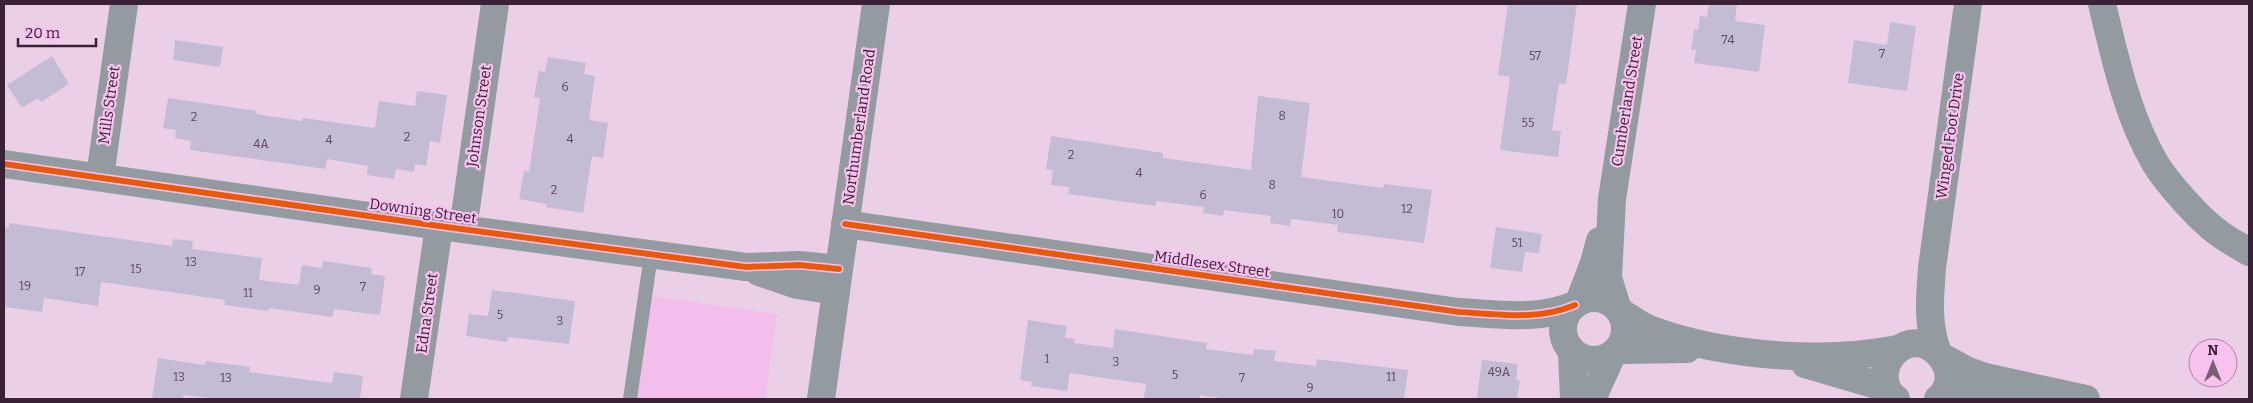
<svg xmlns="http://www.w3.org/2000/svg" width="2253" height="403" viewBox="0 0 2253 403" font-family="Bitter,serif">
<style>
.built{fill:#f3beeb}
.building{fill:#c4bcd4}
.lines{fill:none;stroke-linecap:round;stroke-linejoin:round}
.service{stroke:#939aa0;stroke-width:14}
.minor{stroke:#939aa0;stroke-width:28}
.tertiary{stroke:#939aa0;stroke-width:28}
.cycleway-casing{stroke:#f8c2ef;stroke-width:9}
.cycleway{stroke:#e8590c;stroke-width:6}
.labels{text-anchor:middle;stroke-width:4.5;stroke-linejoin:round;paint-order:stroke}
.number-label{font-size:12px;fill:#5d485e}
.street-label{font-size:15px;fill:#3b2137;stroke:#f8c2ef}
</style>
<rect width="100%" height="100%" fill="#ebcfe7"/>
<path class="built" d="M 644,295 L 777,314 L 765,399 L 637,399 L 648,331 L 640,331 Z"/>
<path class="building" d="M 1508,4 L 1577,4 L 1566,84 L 1559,83 L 1552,130 L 1561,131 L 1558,157 L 1500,150 L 1510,77 L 1498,75 Z
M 1709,4 L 1737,4 L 1735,21 L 1765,25 L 1759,72 L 1694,63 L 1696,50 L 1691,50 L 1694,29 L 1698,30 L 1700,16 L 1707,17 Z
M 1890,22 L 1916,26 L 1907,91 L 1848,83 L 1854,40 L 1887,45 Z
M 175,40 L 223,47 L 220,67 L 173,60 Z
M 52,56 L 69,84 L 41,102 L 38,98 L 22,108 L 7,85 Z
M 548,57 L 586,63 L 584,74 L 595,76 L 589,120 L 608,123 L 603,158 L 592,156 L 583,213 L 546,207 L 546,204 L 519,199 L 524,171 L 529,172 L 540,98 L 534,97 L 539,71 L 545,72 Z
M 417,91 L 447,95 L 440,143 L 430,141 L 426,166 L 415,164 L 414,172 L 396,169 L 394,179 L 367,175 L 368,166 L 327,159 L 325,169 L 190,150 L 191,141 L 175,138 L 176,130 L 163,128 L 168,98 L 257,111 L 256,114 L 302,121 L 303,118 L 375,128 L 379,101 L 415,106 Z
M 1258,96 L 1310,103 L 1301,177 L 1383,188 L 1384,184 L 1432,190 L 1424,243 L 1337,232 L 1338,225 L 1291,219 L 1290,226 L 1270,223 L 1271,216 L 1224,210 L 1223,216 L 1203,213 L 1204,207 L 1156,201 L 1156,206 L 1068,194 L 1069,187 L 1051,185 L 1053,170 L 1046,169 L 1051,136 L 1163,153 L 1163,158 L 1251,170 Z
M 9,223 L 172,246 L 173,239 L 193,241 L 192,249 L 262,258 L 259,280 L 299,285 L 302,265 L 322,268 L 323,261 L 372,268 L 371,274 L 385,276 L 380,315 L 334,309 L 332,317 L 269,308 L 268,311 L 224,305 L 225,300 L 101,282 L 98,306 L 44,298 L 42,312 L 4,307 L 4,227 L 9,228 Z
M 1496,227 L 1542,234 L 1539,253 L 1525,252 L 1522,272 L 1490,268 Z
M 492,290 L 575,301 L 569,344 L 508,337 L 507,342 L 466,336 L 469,314 L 488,316 Z
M 1028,320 L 1067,326 L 1065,338 L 1075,339 L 1074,343 L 1113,348 L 1115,329 L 1207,343 L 1206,349 L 1253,355 L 1254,349 L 1276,351 L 1274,361 L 1316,366 L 1317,359 L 1408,370 L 1404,399 L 1227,399 L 1200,395 L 1199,399 L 1144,399 L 1146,384 L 1070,373 L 1067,391 L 1031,386 L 1032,382 L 1020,380 Z
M 158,358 L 205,365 L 206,361 L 250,367 L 249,372 L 332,383 L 334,372 L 363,376 L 360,399 L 220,399 L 183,395 L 183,399 L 152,399 Z
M 1482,360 L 1518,364 L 1516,380 L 1520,381 L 1517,399 L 1477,399 Z"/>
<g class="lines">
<path class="service" d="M 630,399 L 651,255"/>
<path class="minor" d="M 2102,4 C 2115,58 2127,115 2155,163 C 2167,183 2201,221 2220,234 C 2229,241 2240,246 2249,252
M 4,164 L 439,226 L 746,267 L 799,265 L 839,269
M 100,177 L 124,4
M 463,229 L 495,4
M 759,272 L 797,285 L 836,291
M 1579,302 L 1594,263 L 1600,241
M 1617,307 L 1608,278 L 1612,199 L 1642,4
M 1937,350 C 1927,323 1930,297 1932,268 L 1968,4
M 1572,352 L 1574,399
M 414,399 L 439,226
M 1592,399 L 1611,357"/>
<path class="tertiary" d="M 845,224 L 1459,312 C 1499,314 1537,321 1575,305
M1563 329a31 31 0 1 1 62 0a31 31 0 1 1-62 0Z
M 1619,311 C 1629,317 1639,325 1649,329 C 1721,356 1822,364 1898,349
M 1618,350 L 1687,349
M 1944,358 L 1968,371 L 1985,377 L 2086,399
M 1805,364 L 1887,388
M 821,399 L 876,4
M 1896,399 C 1887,393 1884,382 1885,372 C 1886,363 1890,357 1895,352 C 1925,323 1969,373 1938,399
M 1944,399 L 1964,396 L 2024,399"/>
<g class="cycleway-casing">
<path id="cycleway" d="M 4,164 L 439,226 L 746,267 L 799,265 L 839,269
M 845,224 L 1459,312 C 1499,314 1537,321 1575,305"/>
</g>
<use href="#cycleway" class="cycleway"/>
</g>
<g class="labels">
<g class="number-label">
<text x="1728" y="44">74</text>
<text x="1882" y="58">7</text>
<text x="1535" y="60">57</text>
<text x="565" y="91">6</text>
<text x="1282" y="120">8</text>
<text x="194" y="121">2</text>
<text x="1528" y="127">55</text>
<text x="407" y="141">2</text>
<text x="570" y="143">4</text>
<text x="329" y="144">4</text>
<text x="261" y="148">4A</text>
<text x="1071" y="159">2</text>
<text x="1139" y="177">4</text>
<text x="1272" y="189">8</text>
<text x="554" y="194">2</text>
<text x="1203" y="199">6</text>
<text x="1407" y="213">12</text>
<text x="1338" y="218">10</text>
<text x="1517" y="247">51</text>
<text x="191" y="266">13</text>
<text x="136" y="273">15</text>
<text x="80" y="276">17</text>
<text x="25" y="290">19</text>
<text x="363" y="291">7</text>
<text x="317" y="294">9</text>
<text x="248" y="297">11</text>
<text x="500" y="319">5</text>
<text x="560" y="325">3</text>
<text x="1047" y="363">1</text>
<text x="1116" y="366">3</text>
<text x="1499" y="376">49A</text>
<text x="1175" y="379">5</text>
<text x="179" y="381">13</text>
<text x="1391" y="381">11</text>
<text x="226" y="382">13</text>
<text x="1242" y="382">7</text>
<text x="1310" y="392">9</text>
</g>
<g class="street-label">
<text transform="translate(1627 101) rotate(-81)" y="5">Cumberland Street</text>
<text transform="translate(109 105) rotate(-82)" y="5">Mills Street</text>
<text transform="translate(479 116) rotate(-82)" y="5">Johnson Street</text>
<text transform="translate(859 127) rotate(-82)" y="5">Northumberland Road</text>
<text transform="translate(1950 136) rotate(-82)" y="5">Winged Foot Drive</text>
<text transform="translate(423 211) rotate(8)" y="5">Downing Street</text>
<text transform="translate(1212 264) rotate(8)" y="5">Middlesex Street</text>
<text transform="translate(427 313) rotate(-82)" y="5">Edna Street</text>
</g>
</g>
<rect width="2253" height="403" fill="none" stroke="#3b2137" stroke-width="10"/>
<g transform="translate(2213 363)"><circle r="24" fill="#f8c2ef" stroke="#ac82a5"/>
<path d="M0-4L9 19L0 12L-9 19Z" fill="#795e75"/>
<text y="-8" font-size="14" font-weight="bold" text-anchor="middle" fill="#3b2137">N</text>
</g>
<path d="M18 38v8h78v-8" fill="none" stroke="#3b2137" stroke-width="2.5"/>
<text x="25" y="38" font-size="15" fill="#3b2137" stroke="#f8c2ef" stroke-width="4" paint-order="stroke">20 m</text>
</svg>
